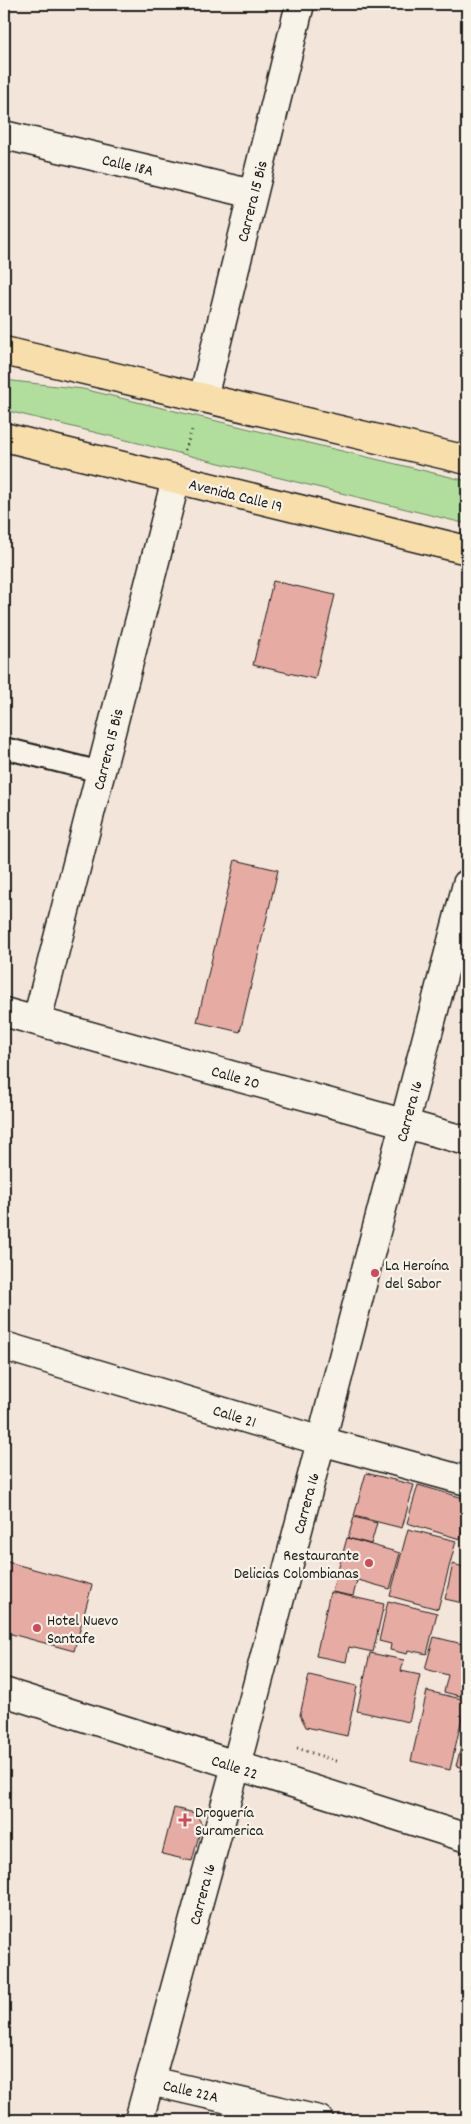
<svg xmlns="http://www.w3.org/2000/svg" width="471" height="2124" viewBox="0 0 471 2124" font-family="Dekko,sans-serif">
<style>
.green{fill:#b1de9c;stroke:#667d5c}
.building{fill:#e6aca3;stroke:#1c1c1c}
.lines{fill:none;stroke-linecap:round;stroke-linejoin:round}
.service-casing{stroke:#1c1c1c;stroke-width:24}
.minor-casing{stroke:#1c1c1c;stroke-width:31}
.tertiary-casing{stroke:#1c1c1c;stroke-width:31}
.primary-casing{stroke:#1c1c1c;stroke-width:31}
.path{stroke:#1c1c1c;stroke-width:3;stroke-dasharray:1 4;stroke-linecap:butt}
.service{stroke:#f7f3e8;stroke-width:20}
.minor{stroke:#f7f3e8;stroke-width:28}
.tertiary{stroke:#f7f3e8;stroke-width:28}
.primary{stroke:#f8deab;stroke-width:28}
.poi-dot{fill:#d1495b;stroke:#f7f3e8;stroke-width:2}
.labels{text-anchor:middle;stroke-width:4.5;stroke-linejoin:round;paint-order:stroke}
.street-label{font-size:16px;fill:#1c1c1c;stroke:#f7f3e8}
.poi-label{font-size:16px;fill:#1c1c1c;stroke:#f7f3e8;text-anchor:start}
</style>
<rect width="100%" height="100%" fill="#f4e5da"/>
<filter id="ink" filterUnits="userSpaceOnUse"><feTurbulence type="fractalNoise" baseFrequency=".02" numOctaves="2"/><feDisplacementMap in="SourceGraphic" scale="10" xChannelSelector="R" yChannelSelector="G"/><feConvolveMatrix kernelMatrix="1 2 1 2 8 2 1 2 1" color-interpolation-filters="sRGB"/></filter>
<g filter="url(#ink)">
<path class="green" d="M 4,380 L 83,389 L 467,481 L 467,524 L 4,410 Z"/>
<path class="building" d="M 273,581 L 335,595 L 315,679 L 253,665 Z
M 235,860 L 278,870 L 240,1032 L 197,1022 Z
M 366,1473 L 414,1485 L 402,1528 L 354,1516 Z
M 418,1485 L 467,1499 L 467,1515 L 460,1539 L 407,1523 Z
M 354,1517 L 377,1523 L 371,1544 L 348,1538 Z
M 408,1529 L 456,1541 L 438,1609 L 390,1596 Z
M 347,1538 L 400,1553 L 390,1589 L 337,1574 Z
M 4,1561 L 92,1585 L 74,1651 L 4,1632 Z
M 453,1564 L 467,1568 L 467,1604 L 445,1599 Z
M 336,1576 L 357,1581 L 353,1596 L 332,1592 Z
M 330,1592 L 384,1604 L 373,1652 L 349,1647 L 346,1662 L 316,1656 Z
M 388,1601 L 437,1613 L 427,1654 L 408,1650 L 407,1654 L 390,1650 L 391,1644 L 379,1641 Z
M 434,1637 L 467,1645 L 467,1698 L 444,1692 L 448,1675 L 425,1669 Z
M 370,1653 L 404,1660 L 401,1671 L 420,1675 L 409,1722 L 357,1711 Z
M 309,1675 L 357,1686 L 347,1736 L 306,1727 L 300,1715 Z
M 427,1691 L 466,1700 L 450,1770 L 411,1761 Z
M 467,1725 L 467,1769 L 456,1766 Z
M 174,1808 L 195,1813 L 202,1824 L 192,1861 L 162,1854 Z"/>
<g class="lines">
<g class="service-casing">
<path id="service" d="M 4,748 L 101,772"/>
</g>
<g class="minor-casing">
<path id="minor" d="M 4,135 L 253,194
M 203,398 L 300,4
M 4,1012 L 467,1141
M 37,1020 L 176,479
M 4,1346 L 321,1441 L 467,1481
M 150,2081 L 319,2120
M 139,2120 L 236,1766 L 467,884"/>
</g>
<g class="tertiary-casing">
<path id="tertiary" d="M 4,1692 L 467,1838"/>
</g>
<g class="primary-casing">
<path id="primary" d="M 4,351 L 467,460
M 4,437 L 467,550"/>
</g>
<path class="path" d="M 185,450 L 193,427
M 297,1748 L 339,1762"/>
<use href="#service" class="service"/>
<use href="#minor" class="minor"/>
<use href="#tertiary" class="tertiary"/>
<use href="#primary" class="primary"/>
</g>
</g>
<g class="poi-dot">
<circle cx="375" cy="1273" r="5"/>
<circle cx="369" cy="1563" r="5"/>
<circle cx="37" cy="1628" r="5"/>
<path d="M182.5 1812.5h5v5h5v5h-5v5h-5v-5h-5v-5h5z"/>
</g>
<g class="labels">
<g class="street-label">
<text transform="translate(128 164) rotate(13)" y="6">Calle 18A</text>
<text transform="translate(251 201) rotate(-76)" y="6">Carrera 15 Bis</text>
<text transform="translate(236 494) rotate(14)" y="6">Avenida Calle 19</text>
<text transform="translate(107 749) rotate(-76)" y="6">Carrera 15 Bis</text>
<text transform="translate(236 1076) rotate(16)" y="6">Calle 20</text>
<text transform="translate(408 1111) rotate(-75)" y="6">Carrera 16</text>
<text transform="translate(235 1415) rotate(17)" y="6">Calle 21</text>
<text transform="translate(305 1503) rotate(-75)" y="6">Carrera 16</text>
<text transform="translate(235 1766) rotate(18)" y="6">Calle 22</text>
<text transform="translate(201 1894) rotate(-75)" y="6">Carrera 16</text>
<text transform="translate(191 2090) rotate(13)" y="6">Calle 22A</text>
</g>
<g class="poi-label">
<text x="385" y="1270">La Heroína<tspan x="385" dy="18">del Sabor</tspan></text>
<text x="359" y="1560" text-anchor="end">Restaurante<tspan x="359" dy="18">Delicias Colombianas</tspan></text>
<text x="47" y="1625">Hotel Nuevo<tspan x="47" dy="18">Santafe</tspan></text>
<text x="195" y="1817">Droguería<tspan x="195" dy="18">Suramerica</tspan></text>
</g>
</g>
<rect width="471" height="2124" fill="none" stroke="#f7f3e8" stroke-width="20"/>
<rect x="10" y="10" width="451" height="2104" fill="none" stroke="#1c1c1c" stroke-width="2" filter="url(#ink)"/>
</svg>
